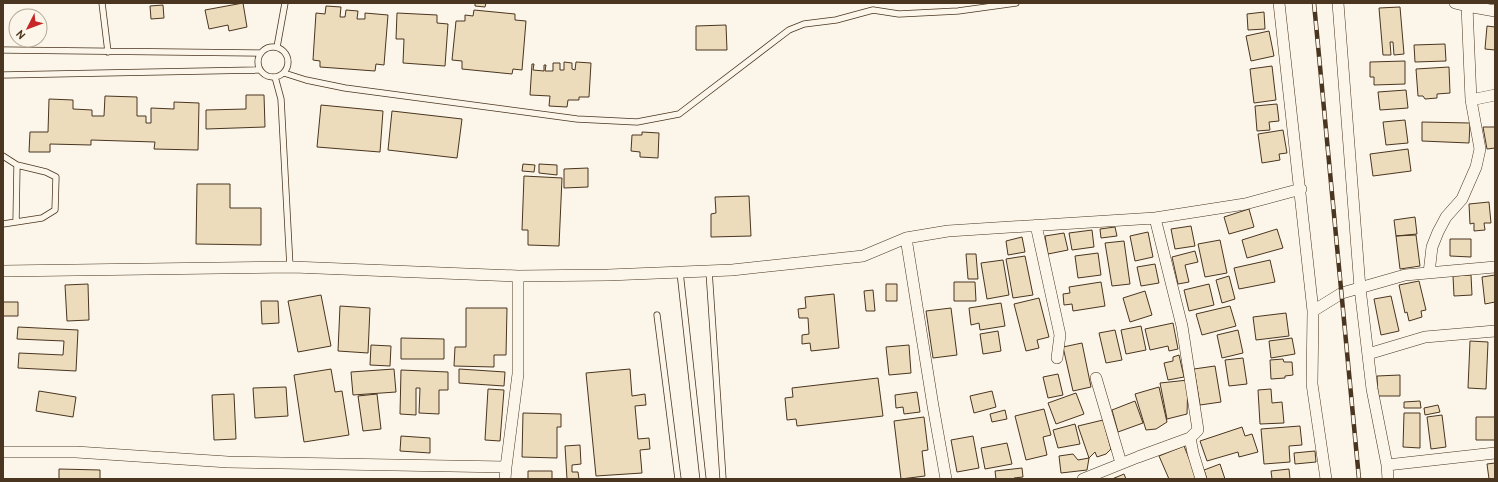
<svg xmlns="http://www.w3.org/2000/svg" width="1498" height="482" viewBox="0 0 1498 482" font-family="Overpass,sans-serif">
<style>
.building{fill:#ecdcbc;stroke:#4a3520}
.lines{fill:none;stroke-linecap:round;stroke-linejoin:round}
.service-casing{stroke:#4a3520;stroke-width:7}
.minor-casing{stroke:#4a3520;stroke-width:12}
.service{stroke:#fbf6e9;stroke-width:5.5}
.minor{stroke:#fbf6e9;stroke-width:11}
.rail-casing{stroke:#4a3520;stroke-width:4.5}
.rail{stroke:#fbf6e9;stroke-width:3;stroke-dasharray:9;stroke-linecap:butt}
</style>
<rect width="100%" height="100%" fill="#fbf6e9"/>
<path class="building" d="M 243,3 L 247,27 L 229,31 L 228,25 L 209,29 L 205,10 Z
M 475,3 L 486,3 L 485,7 L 475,6 Z
M 163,5 L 164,18 L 151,19 L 150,6 Z
M 326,6 L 341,7 L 340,17 L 345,17 L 346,10 L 358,11 L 357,19 L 365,19 L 365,13 L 388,15 L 384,65 L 376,64 L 375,71 L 320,67 L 320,61 L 313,60 L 316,13 L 325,14 Z
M 1400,7 L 1404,54 L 1394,55 L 1393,42 L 1390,42 L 1391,55 L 1383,55 L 1379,8 Z
M 474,10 L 515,14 L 515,20 L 526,21 L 522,70 L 513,69 L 512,74 L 462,69 L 462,61 L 452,60 L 456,21 L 465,21 L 465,15 L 473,16 Z
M 1264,12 L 1265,29 L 1248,30 L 1247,14 Z
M 397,13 L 437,15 L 437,23 L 448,24 L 445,66 L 403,63 L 404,39 L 396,39 Z
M 726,25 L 727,50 L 696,50 L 696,26 Z
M 1487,26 L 1495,27 L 1495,50 L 1485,49 Z
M 1269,31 L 1274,56 L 1251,61 L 1246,36 Z
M 1445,44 L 1446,61 L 1415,62 L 1414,45 Z
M 1405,61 L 1405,84 L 1374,85 L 1374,77 L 1370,77 L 1370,62 Z
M 564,62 L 572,63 L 572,69 L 575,70 L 576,62 L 591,63 L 589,97 L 579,97 L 579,100 L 568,100 L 567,107 L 549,106 L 550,96 L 530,95 L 532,64 L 534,64 L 533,70 L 544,71 L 544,65 L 546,65 L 545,71 L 553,71 L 553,63 L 560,63 L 560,70 L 564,70 Z
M 1272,66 L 1276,100 L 1254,103 L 1250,69 Z
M 1449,67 L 1450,93 L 1437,94 L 1437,98 L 1425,99 L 1423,96 L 1418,96 L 1416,69 Z
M 1406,90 L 1408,108 L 1380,110 L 1378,92 Z
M 246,95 L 264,95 L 265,127 L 206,129 L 206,110 L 246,109 Z
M 105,96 L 137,97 L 137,116 L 146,116 L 146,123 L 151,123 L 151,108 L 174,109 L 174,102 L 199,103 L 198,150 L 154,149 L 155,142 L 91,140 L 91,145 L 50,144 L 50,152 L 29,152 L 30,132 L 48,132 L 49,99 L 73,100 L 73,109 L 92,110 L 92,116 L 104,116 Z
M 1277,104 L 1279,121 L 1269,122 L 1270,130 L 1257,131 L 1255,106 Z
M 321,105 L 383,111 L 380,152 L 317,147 Z
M 392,111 L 462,119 L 457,158 L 388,150 Z
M 1405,120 L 1408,143 L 1386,145 L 1383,122 Z
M 1422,122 L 1470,123 L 1469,143 L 1422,141 Z
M 1483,127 L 1495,127 L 1495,148 L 1487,149 Z
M 1283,130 L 1287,153 L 1279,154 L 1280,160 L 1262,163 L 1258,134 Z
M 642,132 L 659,133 L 658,158 L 640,157 L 640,152 L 631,151 L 632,135 L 642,135 Z
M 1408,149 L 1411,171 L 1373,176 L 1370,154 Z
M 523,164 L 535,165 L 534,172 L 522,171 Z
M 539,164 L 557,165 L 557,175 L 539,173 Z
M 588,168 L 588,187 L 564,188 L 564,169 Z
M 524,176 L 562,178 L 559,246 L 528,245 L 528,230 L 522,230 Z
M 197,184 L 230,184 L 230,208 L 261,208 L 261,245 L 196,244 Z
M 749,196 L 751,236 L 711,237 L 711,214 L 716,213 L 715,197 Z
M 1489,202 L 1491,223 L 1484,223 L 1485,230 L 1474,231 L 1474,223 L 1470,224 L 1469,204 Z
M 1249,209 L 1254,227 L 1229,234 L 1224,217 Z
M 1415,217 L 1417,234 L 1396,236 L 1394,220 Z
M 1191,226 L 1195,246 L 1175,249 L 1171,229 Z
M 1115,227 L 1117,236 L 1101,238 L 1100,229 Z
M 1277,229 L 1283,248 L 1247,258 L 1242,240 Z
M 1092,230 L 1094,247 L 1072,250 L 1069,233 Z
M 1148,232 L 1153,257 L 1135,261 L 1130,236 Z
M 1064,233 L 1068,250 L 1048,254 L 1045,236 Z
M 1416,235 L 1420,266 L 1400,269 L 1396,236 Z
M 1022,237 L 1025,252 L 1008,255 L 1006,241 Z
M 1450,239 L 1471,239 L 1471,257 L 1450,256 Z
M 1220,240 L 1227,273 L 1205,277 L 1198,244 Z
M 1124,241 L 1130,284 L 1112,286 L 1105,243 Z
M 1195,251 L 1198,262 L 1185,265 L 1189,282 L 1178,284 L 1172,257 Z
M 1098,253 L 1101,275 L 1078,278 L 1075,256 Z
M 966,254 L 976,254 L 978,279 L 968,279 Z
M 1025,256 L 1033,295 L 1013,298 L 1006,259 Z
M 1003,260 L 1009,295 L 987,299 L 981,263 Z
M 1270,260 L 1275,282 L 1239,289 L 1234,268 Z
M 1155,264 L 1159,283 L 1141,286 L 1137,267 Z
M 1471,275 L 1472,295 L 1454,296 L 1453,276 Z
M 1495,275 L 1495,302 L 1485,304 L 1482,277 Z
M 1229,276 L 1235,299 L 1222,303 L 1216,280 Z
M 1419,281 L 1426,310 L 1421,311 L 1422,317 L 1409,321 L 1407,312 L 1405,313 L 1399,285 Z
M 954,282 L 975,282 L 976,301 L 954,301 Z
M 1101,282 L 1105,306 L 1073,311 L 1072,304 L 1064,305 L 1063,294 L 1070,293 L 1069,287 Z
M 88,284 L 89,320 L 67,321 L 65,285 Z
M 886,284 L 897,284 L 897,301 L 886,301 Z
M 1209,284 L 1214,305 L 1189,311 L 1184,290 Z
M 873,290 L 875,311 L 866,311 L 864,291 Z
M 1145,291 L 1152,315 L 1130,322 L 1123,298 Z
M 834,294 L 839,348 L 811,351 L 810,343 L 802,344 L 802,335 L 809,334 L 808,318 L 799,318 L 798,309 L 806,308 L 805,297 Z
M 321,295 L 331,346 L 298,352 L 288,301 Z
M 1391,296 L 1399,331 L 1381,335 L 1374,299 Z
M 1039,298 L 1049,337 L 1037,340 L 1039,348 L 1026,351 L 1014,304 Z
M 261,301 L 278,301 L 279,323 L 262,324 Z
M 3,302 L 18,302 L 18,316 L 3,316 Z
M 1001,303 L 1005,326 L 980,330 L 979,323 L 971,325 L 969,308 Z
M 340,306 L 370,308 L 368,353 L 338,351 Z
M 1230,306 L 1236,326 L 1202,335 L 1196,314 Z
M 466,308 L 507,308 L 506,355 L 494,355 L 494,367 L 454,366 L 455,347 L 466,347 Z
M 951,308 L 957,355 L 933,358 L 926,311 Z
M 1286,313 L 1289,336 L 1256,340 L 1253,317 Z
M 1173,323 L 1178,349 L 1169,351 L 1168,346 L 1150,350 L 1145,329 Z
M 1141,326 L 1146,350 L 1126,354 L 1121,330 Z
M 18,327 L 78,330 L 76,371 L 18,368 L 19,353 L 63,355 L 64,341 L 17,339 Z
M 1115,330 L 1122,360 L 1106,363 L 1099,333 Z
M 1238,330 L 1243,353 L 1222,358 L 1217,335 Z
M 998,331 L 1001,351 L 983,354 L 980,334 Z
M 401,338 L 444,339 L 444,359 L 401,359 Z
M 1292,338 L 1295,354 L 1271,358 L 1269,341 Z
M 1470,341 L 1488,342 L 1486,389 L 1468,388 Z
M 1082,343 L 1091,387 L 1073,391 L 1063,347 Z
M 371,345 L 391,346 L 390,366 L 370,365 Z
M 909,345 L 911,373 L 889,375 L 886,347 Z
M 1179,355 L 1184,377 L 1168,380 L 1164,363 L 1173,361 L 1173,357 Z
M 1243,358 L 1247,384 L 1229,386 L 1225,360 Z
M 1283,359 L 1284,362 L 1292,362 L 1293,375 L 1285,376 L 1285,378 L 1271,379 L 1270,360 Z
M 1215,366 L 1221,402 L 1200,405 L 1194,369 Z
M 331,369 L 335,392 L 342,391 L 349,435 L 304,442 L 294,375 Z
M 394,369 L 396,392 L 353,395 L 351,372 Z
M 459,369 L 505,372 L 504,386 L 459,383 Z
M 630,369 L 632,396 L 645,394 L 646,405 L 635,406 L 638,439 L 649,438 L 650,449 L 640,450 L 642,473 L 596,476 L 586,373 Z
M 401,370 L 448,372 L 448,390 L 439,390 L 439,414 L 419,413 L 420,388 L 416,388 L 416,415 L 400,414 Z
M 1058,374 L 1063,395 L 1048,398 L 1043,377 Z
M 1400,375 L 1400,396 L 1378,396 L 1377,376 Z
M 878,378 L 883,416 L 797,426 L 796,419 L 787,420 L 785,398 L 793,397 L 792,388 Z
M 1188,380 L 1187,414 L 1167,419 L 1160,383 Z
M 286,387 L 288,416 L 255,418 L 253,388 Z
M 1159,387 L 1167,422 L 1156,429 L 1146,430 L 1135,394 Z
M 488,389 L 504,390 L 500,441 L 485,440 Z
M 1271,389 L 1272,403 L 1282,402 L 1284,423 L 1260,424 L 1258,390 Z
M 39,391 L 76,397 L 73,417 L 36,411 Z
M 992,391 L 996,407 L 974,413 L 970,396 Z
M 917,392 L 920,412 L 904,414 L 903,407 L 896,408 L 895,395 Z
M 1076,393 L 1084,414 L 1056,424 L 1048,403 Z
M 234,394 L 236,439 L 214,440 L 212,395 Z
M 377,394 L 381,429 L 363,431 L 358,396 Z
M 1135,401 L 1143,423 L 1118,432 L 1112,410 Z
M 1420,401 L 1421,408 L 1404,408 L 1404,402 Z
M 1438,405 L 1440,412 L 1425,415 L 1424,408 Z
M 1044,409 L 1051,435 L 1043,437 L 1047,455 L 1026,460 L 1015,416 Z
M 1005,410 L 1007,419 L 992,422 L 990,414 Z
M 523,413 L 561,414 L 561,427 L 557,427 L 557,458 L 522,457 Z
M 1404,413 L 1420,413 L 1420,448 L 1403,447 Z
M 1442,415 L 1446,447 L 1431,449 L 1427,417 Z
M 924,417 L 928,450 L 922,451 L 925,476 L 901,479 L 894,421 Z
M 1476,417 L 1495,417 L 1495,440 L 1476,440 Z
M 1103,420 L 1111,449 L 1106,454 L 1097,457 L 1095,452 L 1089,458 L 1078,426 Z
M 1075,424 L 1080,444 L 1058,448 L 1053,430 Z
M 1300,426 L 1302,445 L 1289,446 L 1290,462 L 1264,464 L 1261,429 Z
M 1242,427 L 1245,436 L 1252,434 L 1258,452 L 1239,457 L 1238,452 L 1207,461 L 1200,441 Z
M 401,436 L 430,438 L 430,453 L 400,451 Z
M 973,436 L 979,468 L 957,472 L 951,440 Z
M 1007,443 L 1012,464 L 985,469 L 981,448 Z
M 580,445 L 581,464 L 572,465 L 572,472 L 578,472 L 579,479 L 567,479 L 565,446 Z
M 1184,446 L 1197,478 L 1193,479 L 1169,479 L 1159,456 Z
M 1315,451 L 1316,462 L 1295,464 L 1294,453 Z
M 1073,454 L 1078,460 L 1089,458 L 1087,470 L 1061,473 L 1059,456 Z
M 1495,463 L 1495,479 L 1489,479 L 1487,464 Z
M 1220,464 L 1225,479 L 1207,479 L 1204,470 Z
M 1022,468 L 1023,477 L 1014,478 L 1014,479 L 996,479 L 995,471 Z
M 59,469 L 100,470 L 100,479 L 59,479 Z
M 1289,469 L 1290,479 L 1272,479 L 1271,471 Z
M 528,471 L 552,471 L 552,479 L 528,479 Z
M 1124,474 L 1126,479 L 1112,479 Z"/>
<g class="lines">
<g class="service-casing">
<path id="service" d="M 102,3 L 108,52
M258 62a15 15 0 1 1 30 0a15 15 0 1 1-30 0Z
M 277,47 L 285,3
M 3,50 L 261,53
M 284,73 L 306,80 L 345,88 L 577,119 L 637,122 L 679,114 L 789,30 L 804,24 L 836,20 L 873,10 L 899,14 L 958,11 L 1016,3
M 3,75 L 260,70
M 275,77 L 281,99 L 290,267
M 3,156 L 17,165 L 16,222 L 3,224
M 16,222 L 42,218 L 55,210 L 56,177 L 46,172 L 17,165
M 709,271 L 723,479
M 680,272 L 703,479
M 657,315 L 678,479"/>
</g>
<g class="minor-casing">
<path id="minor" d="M 1279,3 L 1313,311 L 1312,384 L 1326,479
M 1338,3 L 1360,288 L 1372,389 L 1387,465 L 1388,479
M 1455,3 L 1467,6 L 1495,11
M 1471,100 L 1495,95
M 1155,218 L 1182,326 L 1198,430 L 1190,438 L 1193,453 L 1201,479
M 1036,225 L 1060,335 L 1057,358
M 906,238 L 933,406 L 946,479
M 3,271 L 293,267 L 518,276 L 608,275 L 732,270 L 863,256 L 906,238 L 948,231 L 1155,218 L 1245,204 L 1301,189
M 1429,273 L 1432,247 L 1438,232 L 1446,217 L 1462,199 L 1476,167 L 1480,149 L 1471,100 L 1467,6
M 1313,311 L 1342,293 L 1405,275 L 1495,267
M 1368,354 L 1425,337 L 1495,331
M 1096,378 L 1121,463
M 3,452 L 76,452 L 228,462 L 506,467
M 1387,465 L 1495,453
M 505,479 L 506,467 L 518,374 L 518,276
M 1083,479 L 1138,457 L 1190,438"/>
</g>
<use href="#service" class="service"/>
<use href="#minor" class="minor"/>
<g class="rail-casing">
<path id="rail" d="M 1314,3 L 1359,479"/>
</g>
<use href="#rail" class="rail"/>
</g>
<rect width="1498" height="482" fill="none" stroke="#4a3520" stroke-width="8"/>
<g transform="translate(28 28) rotate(228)"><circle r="19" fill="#fbf6e9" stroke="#b4a999"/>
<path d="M0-3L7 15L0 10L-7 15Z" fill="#c62828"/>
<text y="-6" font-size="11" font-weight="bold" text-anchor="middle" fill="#4a3520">N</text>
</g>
</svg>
